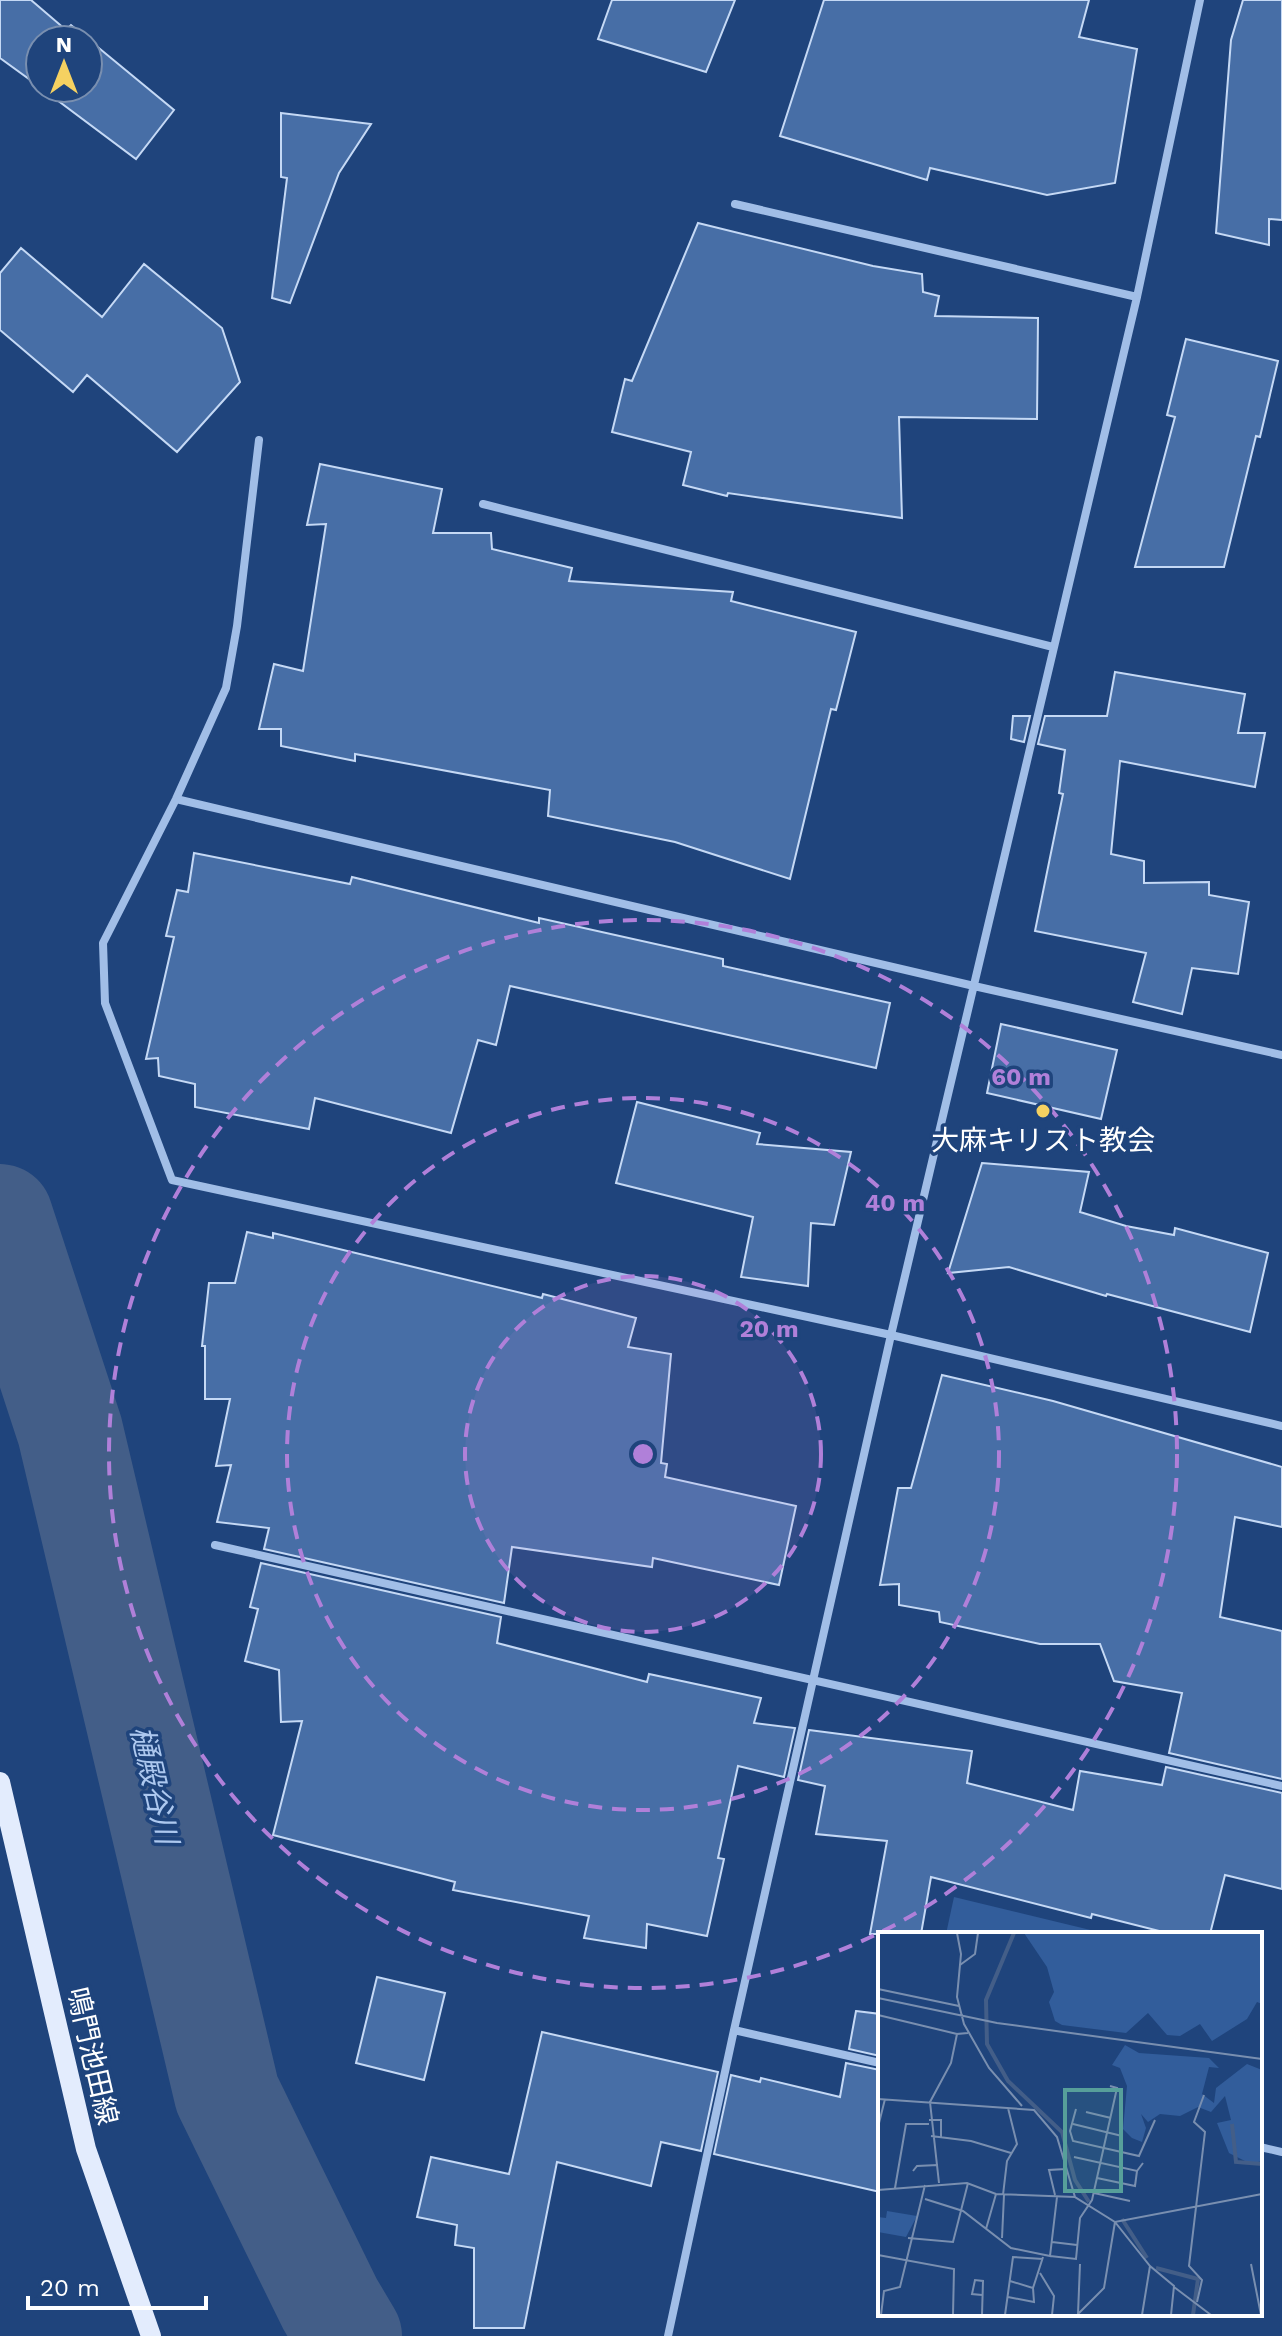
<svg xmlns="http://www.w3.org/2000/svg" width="1282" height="2336" viewBox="0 0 1282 2336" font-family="'Work Sans','Noto Sans JP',sans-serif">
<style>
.green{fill:#325d9b}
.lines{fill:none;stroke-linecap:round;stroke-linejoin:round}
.river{stroke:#435e88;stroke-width:106}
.building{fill:#476ea6;stroke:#c5d9f5;stroke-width:2}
.street{stroke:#a1bee7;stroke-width:8}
.primary{stroke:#e3ecfd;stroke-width:20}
.ring{fill:none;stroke:#b080d9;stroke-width:4;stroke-dasharray:14 10}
.poi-dot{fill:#f5d161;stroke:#1f447c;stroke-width:3}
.labels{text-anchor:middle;stroke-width:7;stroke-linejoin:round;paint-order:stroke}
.poi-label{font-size:28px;fill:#fff;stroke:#1f447c}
.street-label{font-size:28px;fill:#fff;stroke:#1f447c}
.water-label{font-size:30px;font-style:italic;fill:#adc8ef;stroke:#1f447c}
.inset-river{fill:none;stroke:#435e88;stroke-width:4}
.inset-road{fill:none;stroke:#798fb0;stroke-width:2}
.view{fill:#579f9a;fill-opacity:0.15;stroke:#579f9a;stroke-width:4}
.inset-edge{fill:none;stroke:#fff;stroke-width:4}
.centre{fill:#b080d9;stroke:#1f447c;stroke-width:4}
.ring-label{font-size:24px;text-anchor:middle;font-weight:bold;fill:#b080d9;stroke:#1f447c;stroke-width:7;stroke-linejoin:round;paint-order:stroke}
</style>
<rect width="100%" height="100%" fill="#1f447c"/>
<path class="green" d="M 954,1897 L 1107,1934 L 946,1934 Z"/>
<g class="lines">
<path class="river" d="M 0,1217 L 70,1431 L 227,2094 L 330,2304 L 349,2336"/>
</g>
<path class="building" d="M 0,0 L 31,0 L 66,30 L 71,25 L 174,110 L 136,159 L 41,88 L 88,88 L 88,40 L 40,40 L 40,87 L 0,58 Z
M 612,0 L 735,0 L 706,72 L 598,39 Z
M 824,0 L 1089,0 L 1079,37 L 1137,49 L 1115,183 L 1047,195 L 930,168 L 927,180 L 780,136 Z
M 1243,0 L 1282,0 L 1282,220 L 1269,219 L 1269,245 L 1216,233 L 1231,40 Z
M 281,113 L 371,124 L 339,173 L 290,303 L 272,298 L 287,178 L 281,177 Z
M 698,223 L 873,266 L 922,274 L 923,292 L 939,296 L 935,316 L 1038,318 L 1037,419 L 899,417 L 902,518 L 728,493 L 727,496 L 683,485 L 691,452 L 612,432 L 625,379 L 632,381 Z
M 21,248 L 102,317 L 144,264 L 222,328 L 240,382 L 177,452 L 87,375 L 73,392 L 0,330 L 0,273 Z
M 1186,339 L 1278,361 L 1260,437 L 1256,436 L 1224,567 L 1135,567 L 1175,417 L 1167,415 Z
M 320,464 L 442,489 L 433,533 L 491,533 L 492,549 L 572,568 L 569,581 L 733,592 L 731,601 L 856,632 L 836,710 L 831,709 L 790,879 L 675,842 L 548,816 L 550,790 L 355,754 L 355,761 L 281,746 L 281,729 L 259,729 L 274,664 L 303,671 L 326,524 L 307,525 Z
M 1115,672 L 1245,694 L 1238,733 L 1265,733 L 1255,787 L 1120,761 L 1111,854 L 1144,861 L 1144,883 L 1209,882 L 1209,895 L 1249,902 L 1238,974 L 1192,968 L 1182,1014 L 1133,1002 L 1146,953 L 1035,931 L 1063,794 L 1059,793 L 1065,750 L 1038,744 L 1045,716 L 1107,716 Z
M 1013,716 L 1030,716 L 1024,742 L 1011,739 Z
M 194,853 L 350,884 L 352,877 L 539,923 L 539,918 L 723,959 L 723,966 L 890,1003 L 876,1068 L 510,986 L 496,1045 L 478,1040 L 451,1133 L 315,1098 L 309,1129 L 195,1107 L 195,1084 L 159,1076 L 158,1058 L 146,1059 L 174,937 L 166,936 L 177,890 L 188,892 Z
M 1001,1024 L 1117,1050 L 1101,1119 L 987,1093 Z
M 637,1102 L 760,1133 L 757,1144 L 851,1152 L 834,1225 L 811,1223 L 808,1286 L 741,1277 L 753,1217 L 616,1183 Z
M 982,1163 L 1089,1172 L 1080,1212 L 1126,1226 L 1174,1235 L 1175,1228 L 1268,1253 L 1250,1332 L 1107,1294 L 1106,1296 L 1009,1267 L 948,1273 Z
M 247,1232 L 273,1238 L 273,1233 L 542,1298 L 543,1294 L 636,1318 L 628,1347 L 671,1354 L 661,1463 L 667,1464 L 665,1477 L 796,1506 L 779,1585 L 653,1558 L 652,1567 L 512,1547 L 504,1603 L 264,1549 L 269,1528 L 217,1522 L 231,1465 L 216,1466 L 230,1399 L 205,1399 L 205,1346 L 202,1346 L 209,1283 L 235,1283 Z
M 942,1375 L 1053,1401 L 1282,1467 L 1282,1527 L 1235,1517 L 1220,1617 L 1282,1631 L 1282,1779 L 1169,1753 L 1182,1693 L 1114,1681 L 1100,1644 L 1040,1644 L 940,1622 L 939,1612 L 899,1605 L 899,1584 L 880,1585 L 898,1488 L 911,1488 Z
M 261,1563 L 501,1617 L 497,1643 L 647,1682 L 649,1674 L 761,1698 L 754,1723 L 795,1728 L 784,1777 L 738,1766 L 718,1858 L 724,1859 L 707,1936 L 647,1924 L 646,1948 L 584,1938 L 589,1916 L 453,1890 L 455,1882 L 273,1835 L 302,1721 L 281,1722 L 279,1670 L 245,1661 L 258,1609 L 250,1607 Z
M 809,1730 L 972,1751 L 967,1783 L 1073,1810 L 1080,1771 L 1162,1785 L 1166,1767 L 1282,1793 L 1282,1889 L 1225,1875 L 1210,1934 L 1171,1934 L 1092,1914 L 1091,1918 L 931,1877 L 921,1934 L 870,1934 L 887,1841 L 816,1834 L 825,1786 L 798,1780 Z
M 377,1977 L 445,1993 L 424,2080 L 356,2063 Z
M 856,2011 L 880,2014 L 880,2056 L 849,2049 Z
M 542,2032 L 718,2072 L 701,2151 L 661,2142 L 651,2186 L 557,2162 L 524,2328 L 474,2328 L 474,2248 L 455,2245 L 457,2225 L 417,2217 L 431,2157 L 509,2174 Z
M 846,2063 L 880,2070 L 880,2192 L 714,2154 L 731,2075 L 760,2082 L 761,2078 L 840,2097 Z"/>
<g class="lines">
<path class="street" d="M 735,204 L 1137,297
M 259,440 L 237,626 L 226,688 L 176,799 L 103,943 L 105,1003 L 172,1180 L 891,1335 L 1282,1426
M 483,504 L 1053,647
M 176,799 L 974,986 L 1282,1055
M 215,1545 L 1282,1786
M 734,2030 L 880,2063
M 1260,2147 L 1282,2152
M 668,2336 L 734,2030 L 891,1335 L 1137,297 L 1200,0"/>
<path class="primary" d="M 0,1782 L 86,2149 L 151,2336"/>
</g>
<circle cx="643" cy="1454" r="178" fill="#b080d9" fill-opacity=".12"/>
<g class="ring">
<circle cx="643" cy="1454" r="178"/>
<circle cx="643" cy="1454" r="356"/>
<circle cx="643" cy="1454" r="534"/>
</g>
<circle class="poi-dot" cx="1043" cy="1111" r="8"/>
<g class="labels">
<g class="poi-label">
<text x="1043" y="1150">大麻キリスト教会</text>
</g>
<g class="street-label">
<text transform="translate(93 2056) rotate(77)" y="10">鳴門池田線</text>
</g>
<g class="water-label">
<text transform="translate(154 1785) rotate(77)" y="10">樋殿谷川</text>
</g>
</g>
<g transform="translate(878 1932)">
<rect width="384" height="384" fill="#1f447c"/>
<path d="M 146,1 L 384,1 L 384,72 L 379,70 L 369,87 L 334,109 L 322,92 L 302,104 L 289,103 L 270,81 L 248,101 L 184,93 L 177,89 L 171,70 L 176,60 L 169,35 ZM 247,113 L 261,121 L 331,126 L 341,136 L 331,135 L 324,162 L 336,171 L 338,156 L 369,132 L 384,138 L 384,229 L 373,232 L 351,221 L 339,191 L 353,188 L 347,164 L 333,180 L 320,175 L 302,184 L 282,182 L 270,190 L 263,182 L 268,196 L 264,210 L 254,206 L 245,197 L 249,154 L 242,136 L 234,133 ZM 9,279 L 39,284 L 28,305 L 0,300 L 0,285 L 8,286 Z" fill="#325d9b"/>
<path class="inset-river" d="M 136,1 L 108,68 L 109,112 L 130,149 L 184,200 L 197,248 L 211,270M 354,192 L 358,230 L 384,232M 244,287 L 269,326M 278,336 L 320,347 L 315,383"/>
<path class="inset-road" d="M 79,1 L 83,22 L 79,65 L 86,92 L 111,136 L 144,174M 82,33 L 97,22 L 100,1M 0,57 L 81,74M 0,66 L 119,91 L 384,127M 0,83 L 79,102M 0,167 L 156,178 L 179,205 L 197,265 L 237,290 L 384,262M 198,177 L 192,199 L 195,209 L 261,224 L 277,188M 208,180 L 233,186M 51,188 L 63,188 L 63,205M 195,192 L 244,204M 0,195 L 7,167M 53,204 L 93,209 L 133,221M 196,225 L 259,239 L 265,231M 35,239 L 39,234 L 60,233M 219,246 L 257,254 L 259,239M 61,251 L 52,170 L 73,131 L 79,102 L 90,101M 17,256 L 28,192 L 51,192M 0,258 L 89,251 L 118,262M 216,261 L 252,269M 125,263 L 129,229 L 139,212 L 130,176M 177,263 L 171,238 L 188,237M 47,267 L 85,279 L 133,316 L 172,324 L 179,265M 237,290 L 272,334 L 296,354 L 293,383M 108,297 L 118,262 L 197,265M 30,306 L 75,310 L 90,251M 124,306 L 126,263M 174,310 L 199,313M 0,323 L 76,337 L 75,383M 172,324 L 198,327 L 202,286 L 214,268 L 239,156 L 232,154M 373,332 L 383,383M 162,341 L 176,364 L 174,383M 296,355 L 333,383M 155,356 L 165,325M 104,363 L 94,362 L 97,348 L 105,349 L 104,383M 130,365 L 156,370 L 155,356 L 132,349M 319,370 L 324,348 L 311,334 L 327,200 L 316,190 L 326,163M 200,382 L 202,332M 3,383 L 6,359 L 22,355 L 47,253M 127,383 L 135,325 L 165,327M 199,383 L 226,356 L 237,290M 264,383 L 272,334"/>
<path class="view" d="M 187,158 L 243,158 L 243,259 L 187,259 Z"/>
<rect width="384" height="384" class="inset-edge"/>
</g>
<circle cx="643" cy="1454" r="12" class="centre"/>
<g class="ring-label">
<text x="1021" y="1085">60 m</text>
<text x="895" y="1211">40 m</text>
<text x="769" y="1337">20 m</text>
</g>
<g transform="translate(64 64)"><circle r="38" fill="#1f447c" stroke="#798fb0" stroke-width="2"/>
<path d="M0-6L14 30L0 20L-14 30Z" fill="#f5d161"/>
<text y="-12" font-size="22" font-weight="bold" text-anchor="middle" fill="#ffffff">N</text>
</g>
<path d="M28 2296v12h178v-12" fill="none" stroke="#ffffff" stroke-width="4"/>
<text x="40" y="2296" font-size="24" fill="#ffffff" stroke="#1f447c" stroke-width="6" paint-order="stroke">20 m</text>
</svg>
